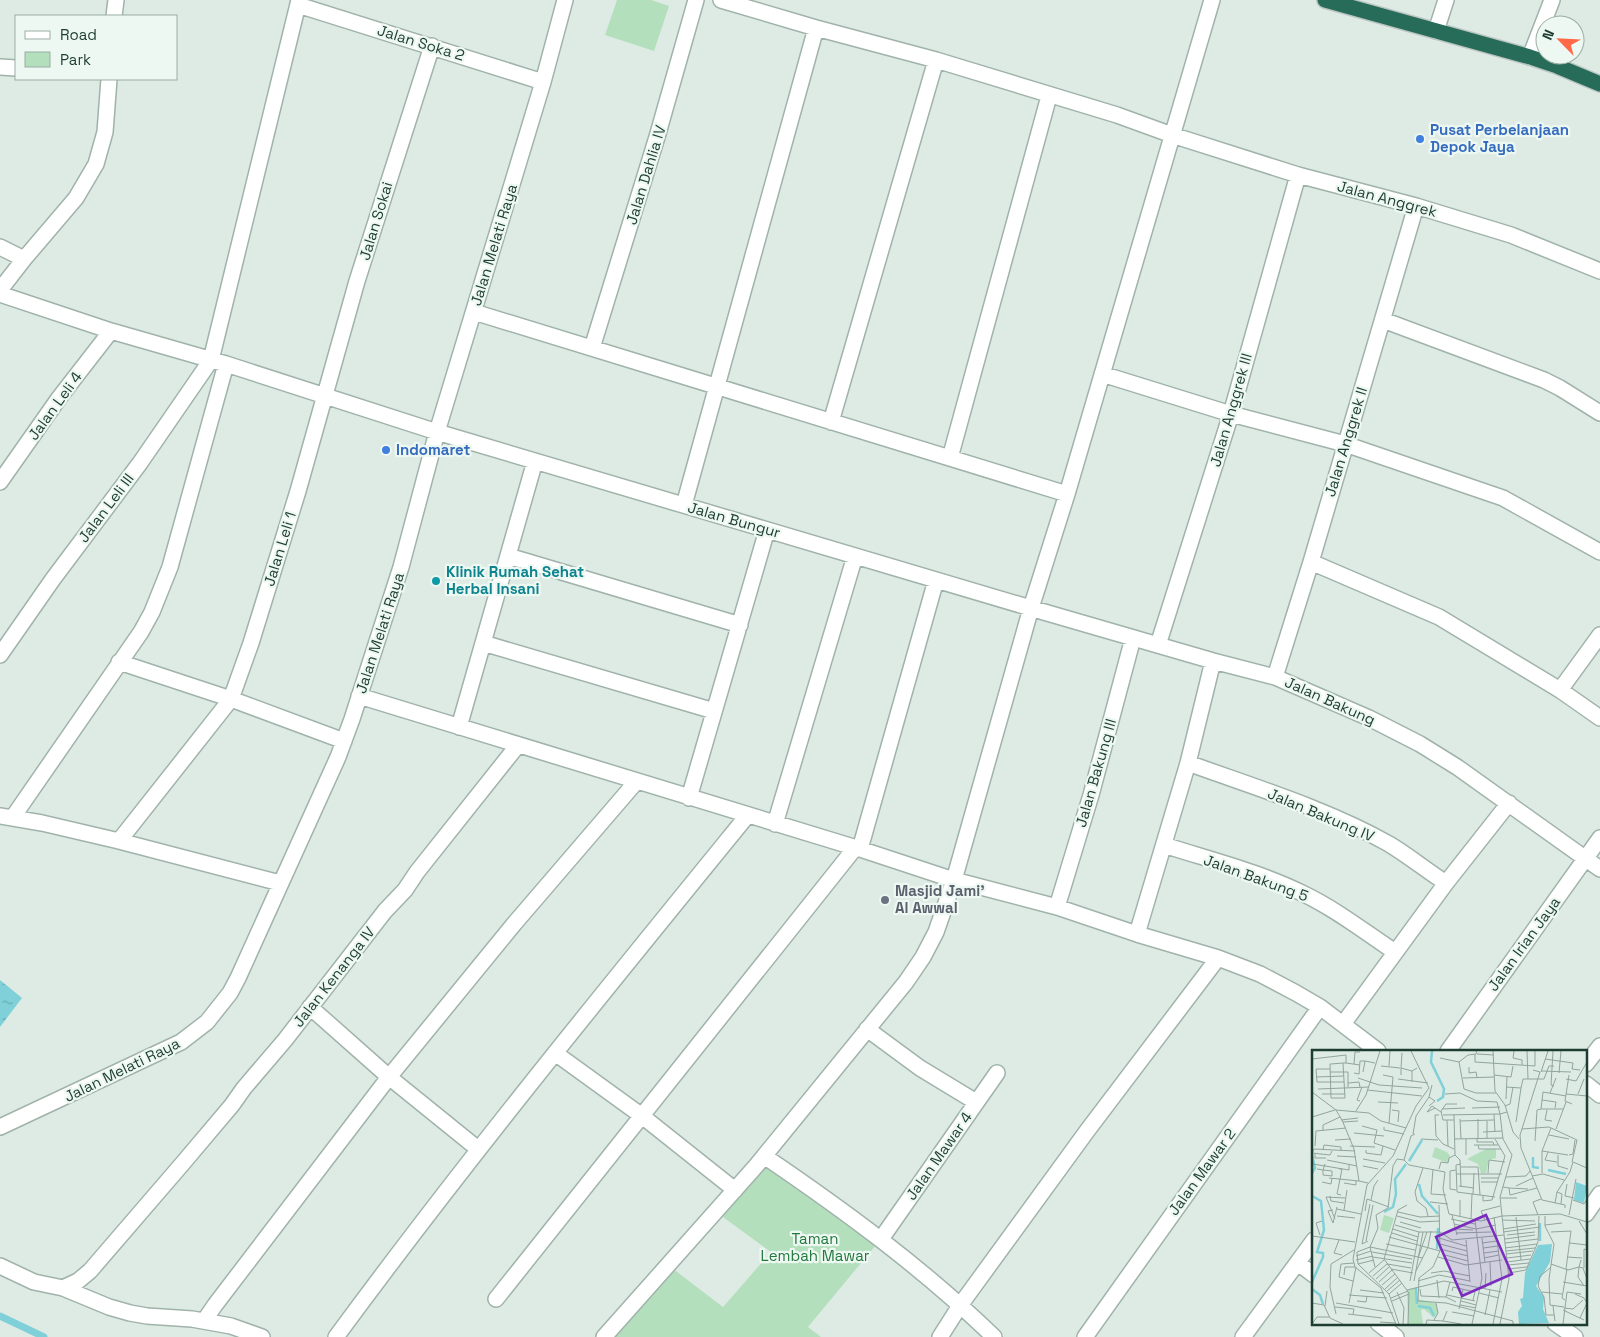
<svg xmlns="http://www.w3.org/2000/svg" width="1600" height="1337" viewBox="0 0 1600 1337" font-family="'Space Grotesk',sans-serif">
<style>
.green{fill:#b4dfbd}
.water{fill:url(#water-ripples)}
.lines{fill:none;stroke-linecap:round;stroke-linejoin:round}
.stream{stroke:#7fd0d8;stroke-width:7}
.minor-casing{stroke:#a0b3ab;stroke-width:18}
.highway-casing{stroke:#bbc5c2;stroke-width:18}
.minor{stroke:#fff;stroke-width:15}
.highway{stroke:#266c59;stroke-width:15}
.shop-dot{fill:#3f7fe0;stroke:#eef8f2;stroke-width:2}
.culture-dot{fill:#0f9aa8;stroke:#eef8f2;stroke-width:2}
.worship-dot{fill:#6b7280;stroke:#eef8f2;stroke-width:2}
.labels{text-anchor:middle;stroke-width:4.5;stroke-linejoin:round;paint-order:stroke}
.street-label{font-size:15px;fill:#1d3d32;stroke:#eef8f2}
.shop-label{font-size:15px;font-weight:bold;fill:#366cbe;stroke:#eef8f2;text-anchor:start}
.culture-label{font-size:15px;font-weight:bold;fill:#0d838f;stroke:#eef8f2;text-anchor:start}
.worship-label{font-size:15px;font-weight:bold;fill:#5b616d;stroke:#eef8f2;text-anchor:start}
.park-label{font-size:15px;fill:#23783e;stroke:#eef8f2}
.inset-river{fill:none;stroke:#7fd0d8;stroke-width:2.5}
.inset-road{fill:none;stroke:#91a59d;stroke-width:1}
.view{fill:#7b2cbf;fill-opacity:0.15;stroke:#7b2cbf;stroke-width:2.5}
.inset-edge{fill:none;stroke:#1d3d32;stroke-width:2.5}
</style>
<defs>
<pattern id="water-ripples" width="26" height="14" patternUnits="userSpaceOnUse" patternTransform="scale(1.25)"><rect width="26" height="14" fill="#7fd0d8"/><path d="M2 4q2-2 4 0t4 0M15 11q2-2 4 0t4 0" fill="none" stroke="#67aab0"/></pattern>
</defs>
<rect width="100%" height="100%" fill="#deebe4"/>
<path class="green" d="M 617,0 L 651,0 L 669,6 L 654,51 L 605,35 Z
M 764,1156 L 881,1239 L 808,1327 L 821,1337 L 604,1337 L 668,1265 L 723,1307 L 771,1252 L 716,1212 Z"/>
<path class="water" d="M 0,980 L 22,998 L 0,1027 Z"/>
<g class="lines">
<path class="stream" d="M 0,1316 L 44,1337"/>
<g class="minor-casing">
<path id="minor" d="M 721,0 L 816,28 L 936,60 L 1117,115 L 1172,135 L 1298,175 L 1416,206 L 1511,235 L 1600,271
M 298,5 L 543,82
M 114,16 L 116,0
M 1436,31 L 1446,0
M 1530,57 L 1552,0
M 0,67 L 16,68
M 0,247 L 24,259
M 0,290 L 24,259 L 76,198 L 96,164 L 105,132 L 109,79
M 0,294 L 111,331 L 226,364 L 437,432 L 1044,612 L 1213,661 L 1275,677 L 1369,718 L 1420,744 L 1457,767 L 1600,869
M 474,312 L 1067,494
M 1383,320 L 1544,380 L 1560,388 L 1600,413
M 592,348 L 657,137 L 696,0
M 1102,374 L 1231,414 L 1345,444 L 1503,498 L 1600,552
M 831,422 L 936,60
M 950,458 L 1049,96
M 0,482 L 59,398 L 111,331
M 684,505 L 816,28
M 508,556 L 740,625
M 1311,562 L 1439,617 L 1560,690 L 1600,718
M 483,643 L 714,711
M 1158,645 L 1231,414 L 1298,175
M 0,655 L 53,579 L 140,463 L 211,360 L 299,0
M 119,662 L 231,699 L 344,741
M 1275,677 L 1311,562 L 1416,206
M 1560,690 L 1600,635
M 359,696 L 860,849 L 954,880 L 1057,907 L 1137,934 L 1218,958 L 1260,974 L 1296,993 L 1320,1007 L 1378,1051
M 459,727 L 535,461
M 1188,763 C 1254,787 1327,809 1389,844 C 1409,856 1427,871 1446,883
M 689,798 L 767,530
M 0,816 L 42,823 L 119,841 L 280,883
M 13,817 L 141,632 L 152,612 L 170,567 L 226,364
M 775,824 L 855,556
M 119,841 L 231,699 L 251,643 L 298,491 L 357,281 L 432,46
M 1164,845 C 1210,860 1260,872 1304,894 C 1337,910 1365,932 1395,952
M 860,849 L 936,580
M 1057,907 L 1091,795 L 1133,638
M 1137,934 L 1188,763 L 1213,661
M 310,1007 L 389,1077 L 478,1149
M 1343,1024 L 1446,883 L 1509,803
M 867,1029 L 920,1068 L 976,1102
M 1448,1051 L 1600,838
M 555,1053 L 642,1116 L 735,1190
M 1586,1064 L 1600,1046
M 1586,1084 L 1600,1095
M 0,1127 L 181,1042 L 207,1022 L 230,993 L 238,978 L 338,757 L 352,719 L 401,567 L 437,432 L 543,82 L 565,0
M 764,1156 C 845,1211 924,1269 994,1337
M 1586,1214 L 1600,1194
M 881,1239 L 997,1073
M 1298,1263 L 1314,1275
M 0,1266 L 34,1282 L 63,1288 L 109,1307 L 130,1313 L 147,1316 L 192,1319 L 231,1326 L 262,1337
M 63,1288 L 78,1281 L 90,1271 L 183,1163 L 232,1105 L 244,1088 L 285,1040 L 385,911 L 405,890 L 417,872 L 518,745
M 496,1299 L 855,848
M 204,1321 L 215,1305 L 389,1077 L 514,924 L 636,782
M 1378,1323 L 1396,1337
M 1555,1323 L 1575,1337
M 336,1337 C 467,1159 607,988 747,816
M 604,1337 L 756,1166 L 906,982 L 923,957 L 936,932 L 954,880 L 1031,608 L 1067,494 L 1212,0
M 940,1337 L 961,1304 L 1087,1131 L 1218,958
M 1085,1337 L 1320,1007
M 1243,1337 L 1314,1240"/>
</g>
<g class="highway-casing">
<path id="highway" d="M 1325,0 L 1530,57 L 1557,66 L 1600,84"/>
</g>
<use href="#minor" class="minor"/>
<use href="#highway" class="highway"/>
</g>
<g class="shop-dot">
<circle cx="1420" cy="139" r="5"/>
<circle cx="386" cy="450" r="5"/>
</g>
<circle class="culture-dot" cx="436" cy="581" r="5"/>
<circle class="worship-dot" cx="885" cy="900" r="5"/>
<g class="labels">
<g class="street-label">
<text transform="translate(421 43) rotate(17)" y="5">Jalan Soka 2</text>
<text transform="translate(646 175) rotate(-73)" y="5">Jalan Dahlia IV</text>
<text transform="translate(1387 199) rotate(15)" y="5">Jalan Anggrek</text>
<text transform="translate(376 221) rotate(-73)" y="5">Jalan Sokai</text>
<text transform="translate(494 245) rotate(-73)" y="5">Jalan Melati Raya</text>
<text transform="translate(55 406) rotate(-54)" y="5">Jalan Leli 4</text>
<text transform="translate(1231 410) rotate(-74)" y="5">Jalan Anggrek III</text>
<text transform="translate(1346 442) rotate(-73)" y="5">Jalan Anggrek II</text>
<text transform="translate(106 508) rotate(-53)" y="5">Jalan Leli III</text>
<text transform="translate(734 520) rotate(16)" y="5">Jalan Bungur</text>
<text transform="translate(280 549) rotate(-73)" y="5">Jalan Leli 1</text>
<text transform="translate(380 633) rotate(-72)" y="5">Jalan Melati Raya</text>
<text transform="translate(1330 701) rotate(24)" y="5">Jalan Bakung</text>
<text transform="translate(1096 773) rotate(-74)" y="5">Jalan Bakung III</text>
<text transform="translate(1321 815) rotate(23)" y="5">Jalan Bakung IV</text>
<text transform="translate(1256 878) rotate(20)" y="5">Jalan Bakung 5</text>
<text transform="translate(1524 944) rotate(-54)" y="5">Jalan Irian Jaya</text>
<text transform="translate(334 977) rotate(-52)" y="5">Jalan Kenanga IV</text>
<text transform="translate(122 1070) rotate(-26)" y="5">Jalan Melati Raya</text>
<text transform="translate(939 1156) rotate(-55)" y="5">Jalan Mawar 4</text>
<text transform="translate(1202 1172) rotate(-54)" y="5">Jalan Mawar 2</text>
</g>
<g class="shop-label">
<text x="1430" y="135">Pusat Perbelanjaan<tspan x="1430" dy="17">Depok Jaya</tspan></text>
<text x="396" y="455">Indomaret</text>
</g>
<g class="culture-label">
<text x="446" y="577">Klinik Rumah Sehat<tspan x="446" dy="17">Herbal Insani</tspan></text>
</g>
<g class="worship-label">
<text x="895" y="896">Masjid Jami'<tspan x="895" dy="17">Al Awwal</tspan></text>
</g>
<g class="park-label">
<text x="815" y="1244">Taman<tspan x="815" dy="17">Lembah Mawar</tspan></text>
</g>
</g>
<g transform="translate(1312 1050)">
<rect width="275" height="275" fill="#deebe4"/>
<path d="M 72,165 L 82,168 L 77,183 L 68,180 ZM 105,237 L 105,249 L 124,253 L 126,262 L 122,268 L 112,259 L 109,260 L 111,274 L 96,274 L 95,240 Z" fill="#b4dfbd"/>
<path d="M 123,97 L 135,102 L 138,106 L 136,113 L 120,107 ZM 174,99 L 184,99 L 184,108 L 177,110 L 174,123 L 169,123 L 166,114 L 155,109 Z" fill="#b4dfbd"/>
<path d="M 264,132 L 275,136 L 272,153 L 262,150 ZM 240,194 L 238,212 L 224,236 L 232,247 L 231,259 L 237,273 L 207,274 L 206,262 L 210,256 L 208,249 L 211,248 L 213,223 L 226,195 Z" fill="#7fd0d8"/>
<path class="inset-river" d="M 120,1 L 119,12 L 132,39 L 131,47 L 125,51M 0,105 L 3,118 L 0,123M 221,107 L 221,117 L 227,118M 97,111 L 110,90M 236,120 L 254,124M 107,134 L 110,146 L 126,164M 0,146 L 9,151 L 12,180 L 5,202 L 11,203 L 11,207 L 0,232M 72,162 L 81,157 L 84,144 L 83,129 L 94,114M 228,191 L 228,173M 125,199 L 126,178M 104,238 L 105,254M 0,239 L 8,245 L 11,254M 106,256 L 118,258 L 122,266"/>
<path class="inset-road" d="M 164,1 L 165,4 L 182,5M 181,1 L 183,41 L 193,55 L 201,82 L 207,89M 202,1 L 201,8 L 210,10 L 210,15M 215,1 L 216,29M 241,1 L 239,35 L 242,36M 163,4 L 163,12 L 223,16 L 223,1M 128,8 L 147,12 L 152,39 L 164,43 L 184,43M 0,9 L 34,5 L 34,13M 233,9 L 261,13 L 260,19 L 268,20M 147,12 L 156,5 L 164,4M 31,13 L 33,48 L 19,48 L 18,14 L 19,14 L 31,13 L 34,13 L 48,15M 42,14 L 43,2 L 48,2M 69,16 L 88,18M 77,16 L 78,1M 157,17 L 157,23 L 164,22 L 165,27M 89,18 L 90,3M 18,19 L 4,19 L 5,32 L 32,32M 221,20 L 228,22 L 208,85 L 209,98 L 230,150 L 253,155 L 253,158M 229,21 L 259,22M 18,22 L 36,22 L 36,37M 51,22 L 53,11 L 63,13M 229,22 L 236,1M 42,23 L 47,24 L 48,11 L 53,11M 247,23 L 249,1M 71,25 L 81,27 L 77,73M 89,25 L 89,18 L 100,21M 182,25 L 199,27 L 201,16M 257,25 L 253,51 L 260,54M 4,27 L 32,26M 46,28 L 67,35 L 110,38M 151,28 L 182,27M 86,29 L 116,33M 254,29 L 264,31 L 275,12M 100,32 L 100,21 L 105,18M 36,33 L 47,32 L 48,37M 194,37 L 209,38 L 211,29 L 232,29 L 237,16 L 242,16M 6,39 L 57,37M 55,40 L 110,46M 0,42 L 24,60 L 30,70 L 42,99 L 47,131 L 56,133M 238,43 L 244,28M 10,44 L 33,44M 254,44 L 275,46M 266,44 L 272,29M 117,47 L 123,51 L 117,56M 194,49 L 195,27M 230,50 L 244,52 L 243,58M 48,51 L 45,50 L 50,37M 66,52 L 86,53M 193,56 L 198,54 L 201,37M 123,58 L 115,62 L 120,56 L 129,62M 160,58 L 188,57M 130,59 L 153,58M 229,59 L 251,59M 24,60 L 57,63 L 69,71 L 94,78M 80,60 L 87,61 L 86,72M 235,60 L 233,70 L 240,71M 44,61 L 54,45 L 68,1M 182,64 L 183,82M 127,65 L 123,65 L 124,86 L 131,94 L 142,99M 131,65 L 188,64 L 185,52 L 165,51 L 148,43 L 133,44M 142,65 L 143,105M 0,67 L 23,60M 148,69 L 149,89M 166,69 L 166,89M 29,70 L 46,68M 135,70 L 136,96M 142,70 L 131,70 L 129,61 L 134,54 L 145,54M 148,71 L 182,70M 31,72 L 46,71M 204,72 L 209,38M 50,76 L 65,80M 72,77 L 72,80 L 92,84M 239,78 L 230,101 L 256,105M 210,79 L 237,77 L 265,90 L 260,112M 244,79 L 254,52M 65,80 L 62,93 L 83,100M 11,81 L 11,75 L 28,67M 171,82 L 190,81M 42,83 L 72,86M 101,84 L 104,66 L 117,47 L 120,35M 103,84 L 99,86 L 92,110 L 97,115 L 133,122 L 131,139 L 137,164 L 169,171 L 190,166 L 188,147 L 200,105 L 191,89 L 188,64 L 195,62M 237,85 L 257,89M 109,89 L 126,90M 142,89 L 191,88M 154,89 L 154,105M 165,89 L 165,92 L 181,92 L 182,95M 175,89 L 175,71M 23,90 L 39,89M 223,91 L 225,60 L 229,59 L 231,42 L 254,46M 162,95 L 186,95M 166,95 L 167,99 L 189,99M 3,96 L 4,81 L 34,78M 38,96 L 63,97M 11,100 L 12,95 L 29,97 L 29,101M 54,100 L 54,103 L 69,105 L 71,96M 20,101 L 18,105 L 0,103 L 2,99 L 43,101M 236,102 L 233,110 L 245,112M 3,104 L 3,108 L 14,108M 143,105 L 148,110 L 149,137M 246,105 L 246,116 L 256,119M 257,105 L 261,104 L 263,90M 25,106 L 44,107M 51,109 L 73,113M 15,110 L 45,116M 261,112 L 275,118M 1,114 L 37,120 L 37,115M 149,114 L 144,115 L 145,142 L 183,147M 51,116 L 66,119M 149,117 L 166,117 L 168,145M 111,118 L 103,142 L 105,151 L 114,158 L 116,166M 5,119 L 11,120 L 20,121 L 20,126 L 11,125 L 11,120 L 13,114M 27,119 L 30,119 L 25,144 L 29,145M 121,119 L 119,144 L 134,145M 127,119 L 129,112 L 136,113 L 137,108 L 143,105M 144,120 L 138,121 L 138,139 L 144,140M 176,123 L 177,110 L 193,112M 230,123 L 230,101M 144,124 L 190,124M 220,126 L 231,124 L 252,130M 194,127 L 214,126 L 218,121M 17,128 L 47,131M 169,128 L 186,128M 10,132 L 19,134 L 20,128M 169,132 L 185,132M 32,133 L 44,135 L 44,131M 255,134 L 253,146 L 262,148M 147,136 L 162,138M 204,136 L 221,128M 191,137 L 197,138 L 198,145 L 225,138M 197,138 L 216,139M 245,142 L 250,144 L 249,154M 161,144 L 162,123M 18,146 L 19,151 L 32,153M 171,146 L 171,151 L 180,150 L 193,106 L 183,89M 188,148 L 205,148M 59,150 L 62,136 L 66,130M 261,150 L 272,154 L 275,149M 118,152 L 136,154M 243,153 L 245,142 L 258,122 L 261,112M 95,155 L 86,160 L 72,209 L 97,243 L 96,274M 127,155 L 128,201 L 121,217 L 107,228 L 106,251 L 134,253 L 201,271 L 201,274M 25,159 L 49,164M 21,160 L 16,161 L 21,173 L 25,157M 32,160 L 35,140M 53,161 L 55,149 L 77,157M 86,162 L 108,167 L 128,166M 140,165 L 145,185M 226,165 L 221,152 L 229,149M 257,165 L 264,129M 25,166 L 43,168M 85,166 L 108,172 L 128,171M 233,166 L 233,176 L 242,194 L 237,229 L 238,255 L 252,257M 148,167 L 148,150M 204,167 L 209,210M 23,169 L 14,147 L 33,148M 139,169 L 163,174M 159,169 L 160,144M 173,170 L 169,161 L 188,156M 190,170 L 223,171M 267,171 L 275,184M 88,172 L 109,178M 142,174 L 164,179 L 184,175M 83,175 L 107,182 L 128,182 L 140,190 L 192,185M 233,175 L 250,173M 81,179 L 106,187M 143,179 L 161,180M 191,179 L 224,174M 191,182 L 228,177M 239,182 L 259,181 L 254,219M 80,183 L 105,191M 144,183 L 179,182M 8,185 L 4,173 L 10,171M 195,185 L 223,182M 0,186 L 43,192M 77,187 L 128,201M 127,188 L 154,196M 170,188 L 173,213M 193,189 L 223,185M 27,190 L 22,203 L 30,205M 154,190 L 158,232M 54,192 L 50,194 L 58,154M 56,192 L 54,191 L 61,155M 170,193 L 185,191M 193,193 L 226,189M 258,193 L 275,195M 74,194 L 103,200M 128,194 L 155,201M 171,198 L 186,196M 193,198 L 225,194M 128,199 L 156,206M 194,201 L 223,198M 45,202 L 46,214 L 77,244 L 87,274M 45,202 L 58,197 L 111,208M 60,202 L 100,209M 172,203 L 187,201M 194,204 L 221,201M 133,205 L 156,211M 44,206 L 59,201M 61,207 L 100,213M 126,207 L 154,215 L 190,210M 255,207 L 270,208M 106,208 L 115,182M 172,208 L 187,205M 195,208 L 219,205M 44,210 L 61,206M 269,210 L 267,217 L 271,218 L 275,229M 178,212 L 179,236M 195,212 L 218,209M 46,214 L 62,210M 239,214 L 256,220 L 267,217 L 266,227 L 272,236M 196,215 L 217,213M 63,217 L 58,197 L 66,178 L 64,165 L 76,158 L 81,116 L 85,109 L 92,110M 238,218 L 228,226 L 226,236 L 232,247 L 234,265 L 242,265M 272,218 L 272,199 L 275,200M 79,219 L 101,223M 196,219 L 215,217M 104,221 L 116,197 L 119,181M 57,223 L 72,210M 119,223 L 132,221 L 158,226M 197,223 L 214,220 L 226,192 L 227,166M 32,225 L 33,217 L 43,217M 61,226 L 75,214 L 99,218M 64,229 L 77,217M 125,230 L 127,248M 41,231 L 27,227 L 29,214 L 42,213M 98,231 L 107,182M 102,231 L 111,182M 106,231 L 127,225 L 158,231M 67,232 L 80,220M 251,232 L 275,236M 70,235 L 83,224M 73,239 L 86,227M 108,239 L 109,246 L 134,247 L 144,252M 173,239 L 174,223M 48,240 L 72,243M 95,240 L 132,231 L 190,242M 75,241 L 88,230M 140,241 L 141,237 L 163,242 L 161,250M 85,242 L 92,258M 230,242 L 250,244M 167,243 L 187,248M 77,244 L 90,233M 263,244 L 272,248 L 275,253 L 268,268M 37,245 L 75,248M 135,245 L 163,251M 134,247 L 138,232M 79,248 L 96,241M 253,250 L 250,248 L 255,219M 45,251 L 54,252 L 55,246M 80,251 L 97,244M 149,251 L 164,255M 0,253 L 12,255 L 18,268 L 31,274M 24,253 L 81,263M 37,253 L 44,217M 148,255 L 164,258M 13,256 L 15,241M 241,256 L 243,271M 23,257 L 42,259 L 41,264M 252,258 L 261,259 L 271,250M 147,259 L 151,239M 251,260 L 272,270M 140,262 L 162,266M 24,264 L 18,237 L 19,214 L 42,200M 36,264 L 70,268M 173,265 L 178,240M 122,270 L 126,263 L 124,253M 131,271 L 149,274M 68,272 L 83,273M 0,274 L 5,267 L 17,267M 84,274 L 69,238 L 43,217 L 41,209 L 55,135 L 81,106 L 104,56 L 117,38 L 99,1M 91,274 L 92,258M 114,274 L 115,270 L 131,271 L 135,261M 160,274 L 170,228 L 163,170M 181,274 L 190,229 L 182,167M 188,274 L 197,229 L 190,166 L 248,164 L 275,172M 251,274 L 255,242 L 269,244"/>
<path class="view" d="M 174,165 L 200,224 L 150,246 L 124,187 Z"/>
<rect width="275" height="275" class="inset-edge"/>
</g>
<rect x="15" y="15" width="162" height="65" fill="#eef8f2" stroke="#9aada5"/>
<rect x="25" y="31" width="25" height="8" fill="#ffffff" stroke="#9aada5"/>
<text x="60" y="40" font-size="15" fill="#1d3d32">Road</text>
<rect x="25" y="52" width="25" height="15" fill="#b4dfbd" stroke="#9aada5"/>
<text x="60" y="65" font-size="15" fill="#1d3d32">Park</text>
<g transform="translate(1560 40) rotate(294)"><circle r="24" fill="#eef8f2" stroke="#9aada5"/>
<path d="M0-4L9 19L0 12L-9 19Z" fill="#ff6948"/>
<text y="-8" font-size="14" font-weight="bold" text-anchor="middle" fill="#1d3d32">N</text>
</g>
</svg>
